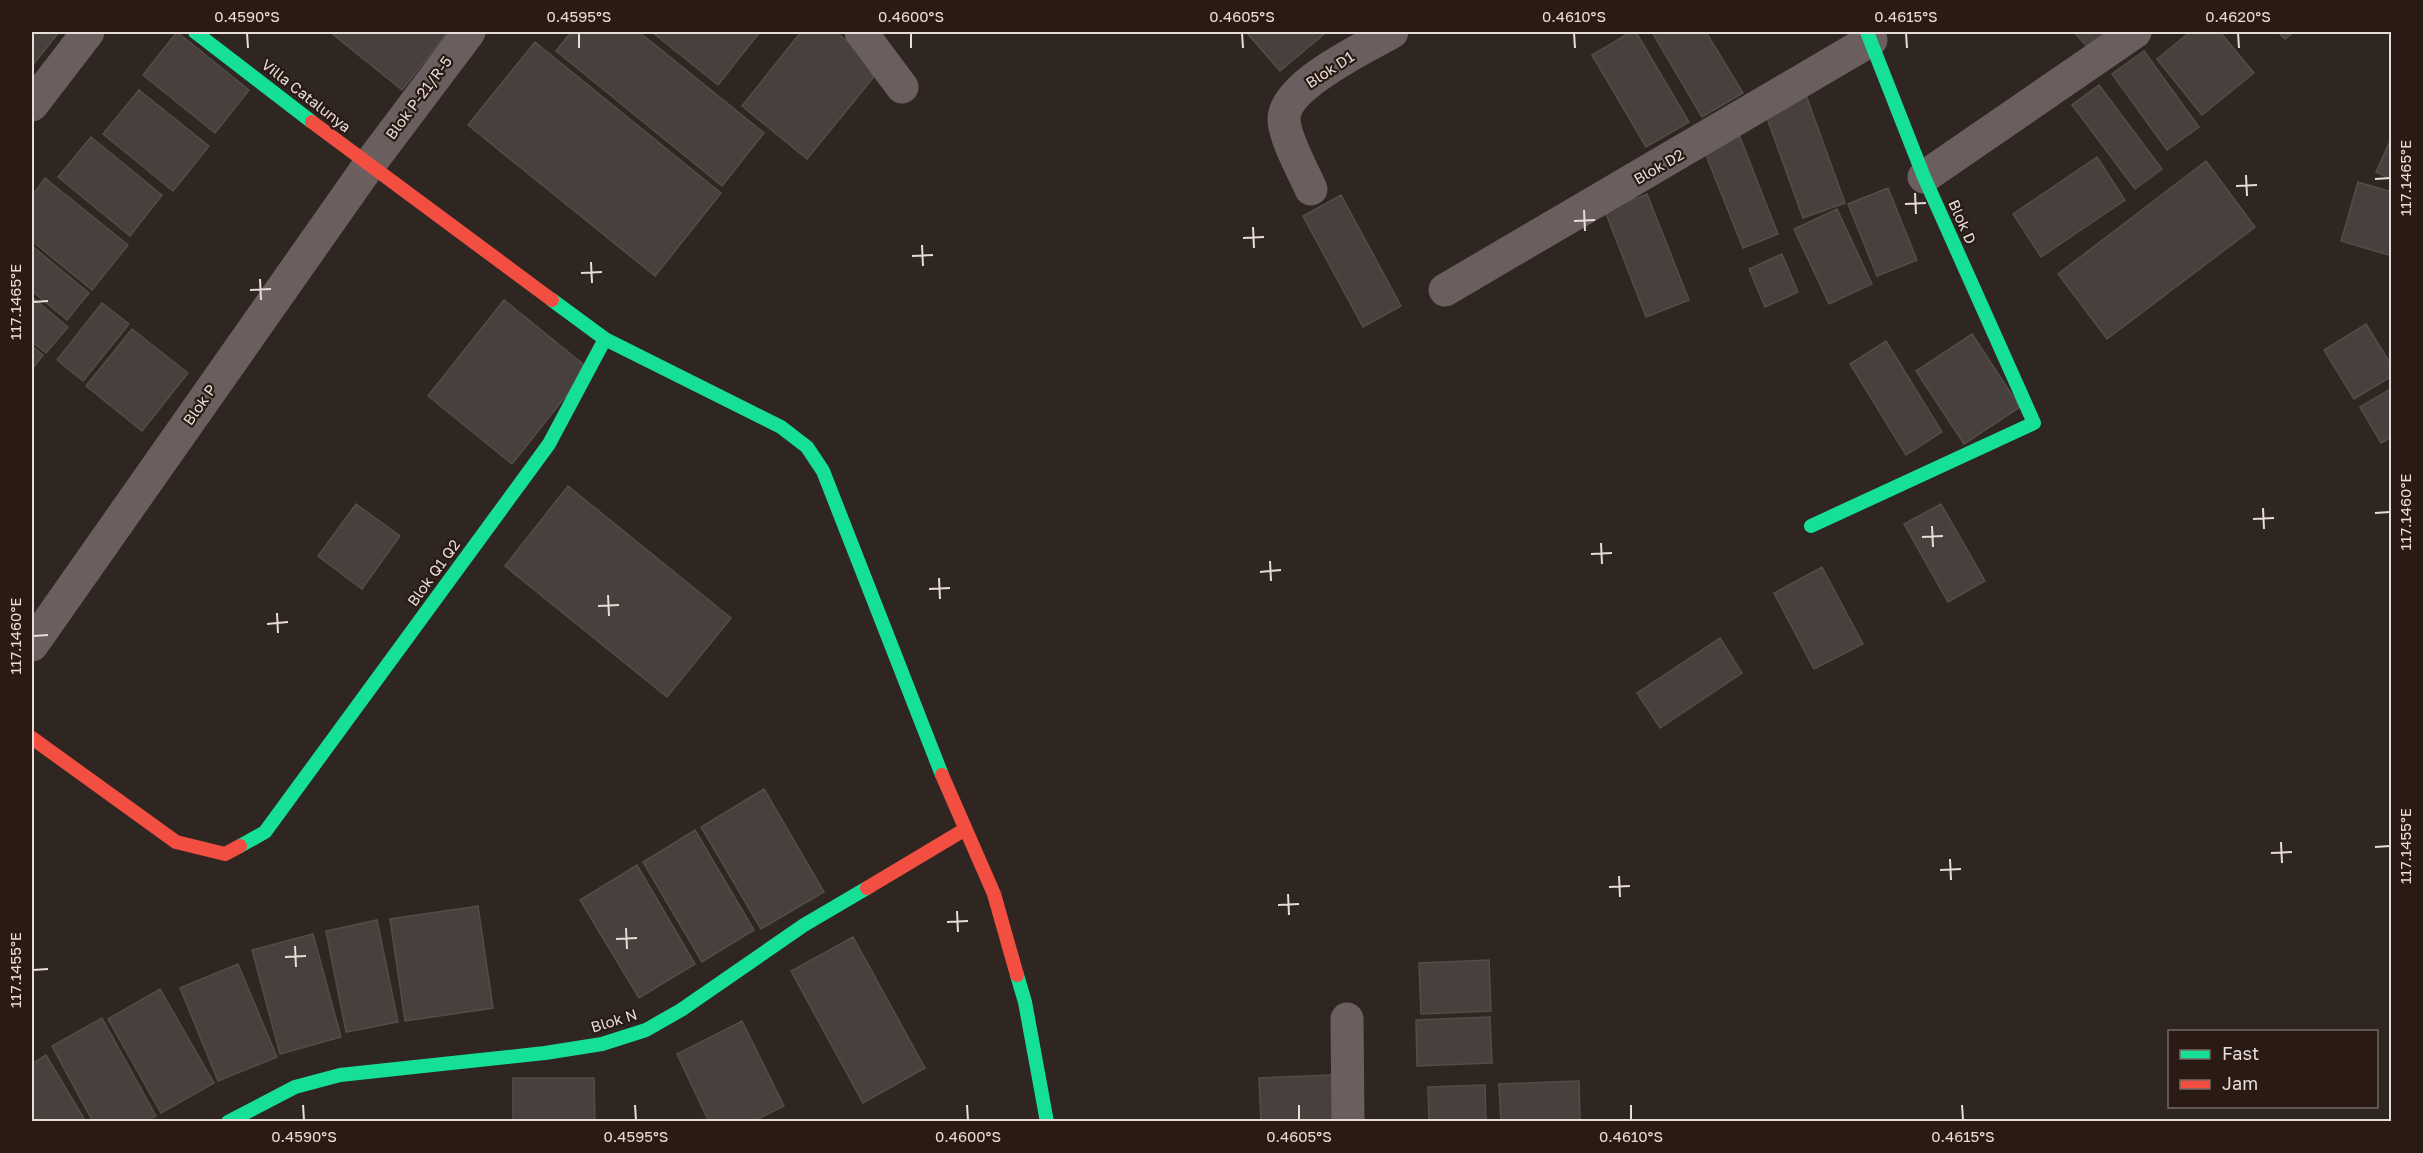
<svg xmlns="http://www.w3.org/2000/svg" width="2423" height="1153" viewBox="0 0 2423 1153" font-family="'Golos Text',sans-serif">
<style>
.building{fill:#47403c;stroke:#534c48;stroke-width:1.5}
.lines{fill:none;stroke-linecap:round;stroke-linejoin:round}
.street{stroke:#6a5f5e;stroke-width:33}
.fast{stroke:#16e098;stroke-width:14}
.jam{stroke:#f24e42;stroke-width:14}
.ticks{fill:none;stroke:#e8dcd8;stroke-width:2}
.labels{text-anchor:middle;stroke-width:4.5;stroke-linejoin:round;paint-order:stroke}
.street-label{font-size:15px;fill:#e8dcd8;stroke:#2a1a14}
.neatline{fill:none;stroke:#e8dcd8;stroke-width:2}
.ticks-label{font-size:15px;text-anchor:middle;fill:#e8dcd8}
</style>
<rect width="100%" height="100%" fill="#2f2622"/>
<path class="building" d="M 32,32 L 59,32 L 32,66 Z
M 177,32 L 249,90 L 215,133 L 143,75 Z
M 330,32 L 448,32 L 402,90 Z
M 571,32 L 639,32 L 764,133 L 722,186 L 556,51 Z
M 652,32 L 760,32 L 718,85 Z
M 801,32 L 836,32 L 881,68 L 807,159 L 742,106 Z
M 1246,32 L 1322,32 L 1324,34 L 1280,71 Z
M 1631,32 L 1636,32 L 1689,122 L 1646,147 L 1592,55 Z
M 1652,32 L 1706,32 L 1743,93 L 1702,117 Z
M 2074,32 L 2107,32 L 2088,48 Z
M 2190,32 L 2220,32 L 2254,73 L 2202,115 L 2157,59 Z
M 2278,32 L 2294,32 L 2285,39 Z
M 535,42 L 721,193 L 655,276 L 468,125 Z
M 2144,51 L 2199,127 L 2167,150 L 2112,74 Z
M 2099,85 L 2162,169 L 2135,189 L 2072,105 Z
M 139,90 L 209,146 L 173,191 L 103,134 Z
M 1806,95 L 1845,203 L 1803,218 L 1764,110 Z
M 1738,132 L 1778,234 L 1743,248 L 1702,145 Z
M 91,137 L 162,195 L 130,236 L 58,177 Z
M 2392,137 L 2392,180 L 2376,172 Z
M 2097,157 L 2125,200 L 2041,257 L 2013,214 Z
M 2206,161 L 2255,227 L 2107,339 L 2058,274 Z
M 45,178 L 128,245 L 92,290 L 32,241 L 32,196 Z
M 2358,182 L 2392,192 L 2392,256 L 2341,241 Z
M 1888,188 L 1917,260 L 1877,276 L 1848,204 Z
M 1647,194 L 1689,300 L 1646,317 L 1605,211 Z
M 1341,195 L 1401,306 L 1363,327 L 1303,216 Z
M 1837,209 L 1872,284 L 1829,304 L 1794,229 Z
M 32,246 L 89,293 L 67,320 L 32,291 Z
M 1782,254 L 1798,292 L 1765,307 L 1749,269 Z
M 32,297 L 68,327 L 46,353 L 32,342 Z
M 504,300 L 588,368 L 512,464 L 428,396 Z
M 102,303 L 129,324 L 83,381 L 57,360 Z
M 2366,324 L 2392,366 L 2392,376 L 2354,399 L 2324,350 Z
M 132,329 L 188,373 L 142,431 L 86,386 Z
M 1972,334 L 2020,407 L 1964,444 L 1916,371 Z
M 1886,341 L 1942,432 L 1906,455 L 1850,364 Z
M 32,346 L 43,355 L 32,369 Z
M 2392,388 L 2392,437 L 2381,443 L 2360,407 Z
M 568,486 L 731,618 L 667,697 L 505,566 Z
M 356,504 L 400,536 L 362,589 L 318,556 Z
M 1941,504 L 1985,581 L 1948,602 L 1904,524 Z
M 1822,567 L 1863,644 L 1814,669 L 1774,593 Z
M 1720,638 L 1742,673 L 1660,728 L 1637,693 Z
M 764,789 L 824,892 L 761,929 L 701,827 Z
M 695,830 L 754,930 L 702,962 L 643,862 Z
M 637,865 L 695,964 L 639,998 L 580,900 Z
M 478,906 L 493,1008 L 405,1021 L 390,919 Z
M 377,920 L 398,1022 L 346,1032 L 326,931 Z
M 313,934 L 341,1037 L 280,1054 L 252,950 Z
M 853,937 L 925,1068 L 863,1103 L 791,971 Z
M 1489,960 L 1491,1011 L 1421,1014 L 1419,963 Z
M 238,964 L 277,1057 L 218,1081 L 180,988 Z
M 160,989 L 214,1083 L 161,1113 L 108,1019 Z
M 1490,1017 L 1492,1063 L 1417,1066 L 1416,1020 Z
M 102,1018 L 156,1116 L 145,1122 L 93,1122 L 52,1046 Z
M 742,1021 L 784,1106 L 752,1122 L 709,1122 L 677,1054 Z
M 46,1055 L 86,1122 L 32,1122 L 32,1064 Z
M 1334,1075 L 1335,1122 L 1261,1122 L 1259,1078 Z
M 513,1078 L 594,1078 L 595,1122 L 513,1122 Z
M 1579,1081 L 1580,1122 L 1501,1122 L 1499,1084 Z
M 1485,1085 L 1486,1122 L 1429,1122 L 1428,1087 Z"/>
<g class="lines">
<path class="street" d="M 861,32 L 902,87
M 32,105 L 88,32
M 1924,177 L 2135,32
M 1311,189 C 1303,171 1285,139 1284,120 C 1283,85 1365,48 1392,32
M 1445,290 L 1871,40
M 32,645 L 369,165 L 469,32
M 1347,1019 L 1348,1122"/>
<path class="fast" d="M 195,32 L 312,122
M 605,339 L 781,427 L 807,447 L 823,471 L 942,775
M 1811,526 L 2034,423 L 1924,177 L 1867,32
M 240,846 L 265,832 L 549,444 L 605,339 L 552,300
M 1017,975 L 1025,1002 L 1047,1122
M 228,1122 L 295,1087 L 340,1075 L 545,1053 L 602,1044 L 646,1030 L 681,1010 L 804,925 L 867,888"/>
<path class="jam" d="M 312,122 L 552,300
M 32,738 L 176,842 L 225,854 L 240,846
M 942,775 L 994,894 L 1017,975
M 867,888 L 964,830"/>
</g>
<path class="ticks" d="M 247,33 L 248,48M 579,33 L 579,48M 911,33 L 911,48M 1242,33 L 1243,48M 1574,33 L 1575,48M 1906,33 L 1907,48M 2238,33 L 2239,48M 2246,175 L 2247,196M 2375,179 L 2390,178M 2236,186 L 2257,185M 1915,193 L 1916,214M 1905,204 L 1926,203M 1584,210 L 1585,231M 1574,221 L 1595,220M 1253,227 L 1254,248M 1243,238 L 1264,237M 922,245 L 923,266M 912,256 L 933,255M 591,262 L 592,283M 581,273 L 602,272M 260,279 L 261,300M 250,290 L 271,289M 33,302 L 48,301M 2263,508 L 2264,529M 2375,513 L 2390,512M 2253,519 L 2274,518M 1932,526 L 1933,547M 1922,537 L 1943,536M 1601,543 L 1602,564M 1591,554 L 1612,553M 1270,561 L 1271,581M 1260,572 L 1281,570M 939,578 L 940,599M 929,589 L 950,588M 608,595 L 609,616M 598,606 L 619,605M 277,613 L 278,633M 267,624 L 288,622M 33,636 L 48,635M 2281,842 L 2282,863M 2375,847 L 2390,846M 2271,853 L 2292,852M 1950,859 L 1951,880M 1940,870 L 1961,869M 1619,876 L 1620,897M 1609,887 L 1630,886M 1288,894 L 1289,915M 1278,905 L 1299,904M 957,911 L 958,932M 947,922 L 968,921M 626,928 L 627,949M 616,939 L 637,938M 295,946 L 296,967M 285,957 L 306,956M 33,970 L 48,969M 303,1105 L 304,1120M 635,1105 L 636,1120M 967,1105 L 968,1120M 1299,1105 L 1299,1120M 1631,1105 L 1631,1120M 1962,1105 L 1963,1120"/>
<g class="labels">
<g class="street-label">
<text transform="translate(1330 70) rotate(-33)" y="5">Blok D1</text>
<text transform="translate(306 96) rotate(38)" y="5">Villa Catalunya</text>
<text transform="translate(419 98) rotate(-53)" y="5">Blok P-21/R-5</text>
<text transform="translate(1659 167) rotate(-30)" y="5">Blok D2</text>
<text transform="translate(1962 222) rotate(66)" y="5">Blok D</text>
<text transform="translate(200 405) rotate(-55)" y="5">Blok P</text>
<text transform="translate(434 573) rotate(-54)" y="5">Blok Q1 Q2</text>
<text transform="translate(614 1021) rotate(-17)" y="5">Blok N</text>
</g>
</g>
<rect width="2423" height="1153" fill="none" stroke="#2a1a14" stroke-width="66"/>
<rect x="2168" y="1030" width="210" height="78" fill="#2a1a14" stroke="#766862" stroke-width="1.5"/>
<rect x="2180" y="1050" width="30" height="9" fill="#16e098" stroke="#766862" stroke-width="1.5"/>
<text x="2222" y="1060" font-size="18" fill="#e8dcd8">Fast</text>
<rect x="2180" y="1080" width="30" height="9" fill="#f24e42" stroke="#766862" stroke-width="1.5"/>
<text x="2222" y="1090" font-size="18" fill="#e8dcd8">Jam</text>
<rect x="33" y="33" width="2357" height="1087" class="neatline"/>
<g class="ticks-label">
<text x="247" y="22">0.4590°S</text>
<text x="579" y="22">0.4595°S</text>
<text x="911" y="22">0.4600°S</text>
<text x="1242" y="22">0.4605°S</text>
<text x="1574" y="22">0.4610°S</text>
<text x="1906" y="22">0.4615°S</text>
<text x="2238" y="22">0.4620°S</text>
<text transform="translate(2406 178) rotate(-90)" y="5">117.1465°E</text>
<text transform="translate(16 302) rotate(-90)" y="5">117.1465°E</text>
<text transform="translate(2406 512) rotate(-90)" y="5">117.1460°E</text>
<text transform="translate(16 636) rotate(-90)" y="5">117.1460°E</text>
<text transform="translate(2406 846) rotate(-90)" y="5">117.1455°E</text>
<text transform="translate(16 970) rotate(-90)" y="5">117.1455°E</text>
<text x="304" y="1142">0.4590°S</text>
<text x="636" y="1142">0.4595°S</text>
<text x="968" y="1142">0.4600°S</text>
<text x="1299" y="1142">0.4605°S</text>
<text x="1631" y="1142">0.4610°S</text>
<text x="1963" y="1142">0.4615°S</text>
</g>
</svg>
